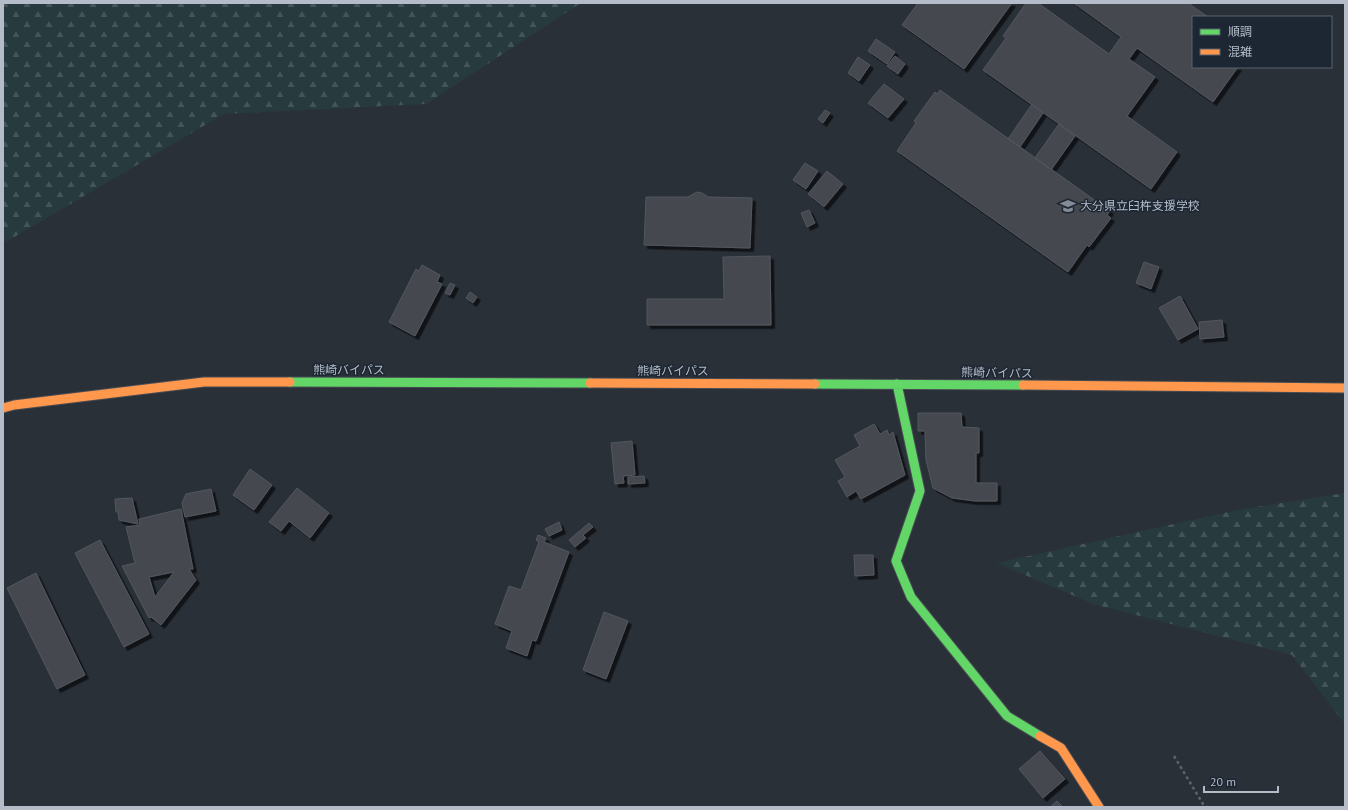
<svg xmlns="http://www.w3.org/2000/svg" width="1348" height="810" viewBox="0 0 1348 810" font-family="'PT Sans','Noto Sans JP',sans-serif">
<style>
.forest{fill:url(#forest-firs)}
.building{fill:#444950;stroke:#52575f;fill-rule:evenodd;filter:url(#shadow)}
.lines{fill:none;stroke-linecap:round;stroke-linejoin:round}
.fast-casing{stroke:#484c53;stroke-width:11}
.slow-casing{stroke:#484c53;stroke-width:11}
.path{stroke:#5d636a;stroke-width:2.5;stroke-dasharray:3 3;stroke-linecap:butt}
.fast{stroke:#63d668;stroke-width:9}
.slow{stroke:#ff974d;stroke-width:9}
.labels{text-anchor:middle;stroke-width:3;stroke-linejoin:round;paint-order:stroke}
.poi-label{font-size:12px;fill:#b4bcc9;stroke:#1d2633;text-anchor:start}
.street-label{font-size:12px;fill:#b4bcc9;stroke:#1d2633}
</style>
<defs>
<pattern id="forest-firs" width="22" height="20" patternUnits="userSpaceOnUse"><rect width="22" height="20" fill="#273a3e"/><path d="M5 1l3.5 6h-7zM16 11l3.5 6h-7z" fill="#445559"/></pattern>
<filter id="shadow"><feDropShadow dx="3.5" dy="3.5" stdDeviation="0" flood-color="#0009"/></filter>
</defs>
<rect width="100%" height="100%" fill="#2a3038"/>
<path class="forest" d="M 3,3 L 581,3 L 426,104 L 224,114 L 9,240 L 3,242 Z
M 1345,493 L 1345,724 L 1292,655 L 1093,604 L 997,563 L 1237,510 Z"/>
<path class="building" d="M 918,3 L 1012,3 L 964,69 L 902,25 Z
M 1026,3 L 1038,3 L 1109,54 L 1121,37 L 1074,3 L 1188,3 L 1208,17 L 1193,17 L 1193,67 L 1238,67 L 1213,102 L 1137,48 L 1129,59 L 1155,77 L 1127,116 L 1177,152 L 1151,189 L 983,70 L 1006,38 L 1003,36 Z
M 876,39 L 895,52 L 887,64 L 868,51 Z
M 895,56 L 905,64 L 898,74 L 887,66 Z
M 858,57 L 870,65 L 859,81 L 848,73 Z
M 884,84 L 904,99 L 888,118 L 868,103 Z
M 940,90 L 1110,211 L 1107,215 L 1111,218 L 1089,247 L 1087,245 L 1068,272 L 897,151 L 916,123 L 914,121 L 935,92 L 937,94 Z
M 1032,104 L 1043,113 L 1020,147 L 1008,139 Z
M 825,110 L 830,113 L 823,123 L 818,119 Z
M 1059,124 L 1075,136 L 1051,170 L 1035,158 Z
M 805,163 L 818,171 L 806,189 L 793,180 Z
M 827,171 L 843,184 L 824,207 L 808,194 Z
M 697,192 L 702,193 L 708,197 L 752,198 L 750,248 L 644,245 L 646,197 L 688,197 Z
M 809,210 L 815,223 L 807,227 L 801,213 Z
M 770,256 L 771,325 L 647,325 L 647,299 L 724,299 L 723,257 Z
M 1144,262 L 1159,267 L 1151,289 L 1136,283 Z
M 422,265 L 440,275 L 437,282 L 442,284 L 415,336 L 389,322 L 416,269 L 419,271 Z
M 450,283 L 455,285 L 450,295 L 445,293 Z
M 470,292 L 477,297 L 473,303 L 466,298 Z
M 1180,296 L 1198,329 L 1178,340 L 1159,308 Z
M 1222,320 L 1224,337 L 1200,339 L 1199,322 Z
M 918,413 L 961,413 L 962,427 L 979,428 L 979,453 L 976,453 L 976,483 L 997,483 L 997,501 L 975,501 L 952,498 L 933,488 L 926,460 L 925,431 L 918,431 Z
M 874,424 L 880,434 L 887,430 L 889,435 L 893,432 L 905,475 L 861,499 L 856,491 L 847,497 L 838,481 L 845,477 L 835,460 L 860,446 L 854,435 Z
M 632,441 L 635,475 L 623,476 L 624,483 L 615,484 L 611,443 Z
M 250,469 L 272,485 L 254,510 L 233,495 Z
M 644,476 L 645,483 L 628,484 L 628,477 Z
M 297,488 L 329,513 L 310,538 L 289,521 L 281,531 L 269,522 Z
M 211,489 L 216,511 L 185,517 L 182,503 L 186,494 Z
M 132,498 L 138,524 L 119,520 L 118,512 L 116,512 L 115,499 Z
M 181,509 L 193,569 L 189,569 L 196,580 L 161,625 L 151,617 L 149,618 L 122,566 L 135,563 L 126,527 L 140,525 L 139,519 ZM 174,572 L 155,597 L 149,577 Z
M 559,522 L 562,530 L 549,536 L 545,529 Z
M 589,523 L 593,527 L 583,535 L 586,538 L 575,547 L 569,540 Z
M 538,535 L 546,538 L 544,542 L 569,552 L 536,641 L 532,640 L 527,656 L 506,648 L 512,631 L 495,624 L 509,586 L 521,590 L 539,542 L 536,540 Z
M 100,540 L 149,634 L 124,647 L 75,553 Z
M 854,555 L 873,555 L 874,575 L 855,576 Z
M 36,573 L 85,675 L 57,689 L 7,588 Z
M 604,612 L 628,621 L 606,679 L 583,670 Z
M 1040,751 L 1065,779 L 1043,798 L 1019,769 Z
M 1057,801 L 1063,807 L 1050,807 Z"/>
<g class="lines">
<g class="fast-casing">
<path id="fast" d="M 290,382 L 590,383
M 815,384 L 1023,385
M 897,384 L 920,491 L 896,561 L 911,597 L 1007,716 L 1040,736"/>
</g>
<g class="slow-casing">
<path id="slow" d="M 590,383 L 815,384
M 1023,385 L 1345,388
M 3,408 L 14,405 L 204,382 L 290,382
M 1040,736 L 1061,748 L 1099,807"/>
</g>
<path class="path" d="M 1174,756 L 1203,804 L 1207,807"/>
<use href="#fast" class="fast"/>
<use href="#slow" class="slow"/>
</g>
<defs>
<g id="school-bare" transform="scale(1.2)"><path d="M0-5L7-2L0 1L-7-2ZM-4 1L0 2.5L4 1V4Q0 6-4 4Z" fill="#848b96" stroke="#1d2633" stroke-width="2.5" paint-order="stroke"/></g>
</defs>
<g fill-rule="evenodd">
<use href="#school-bare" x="1068" y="206"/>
</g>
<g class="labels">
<g class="poi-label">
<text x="1080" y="210">大分県立臼杵支援学校</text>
</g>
<g class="street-label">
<text x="349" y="374">熊崎バイパス</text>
<text x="673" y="375">熊崎バイパス</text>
<text transform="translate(997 373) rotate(1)" y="4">熊崎バイパス</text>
</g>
</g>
<rect width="1348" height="810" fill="none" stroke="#b4bcc9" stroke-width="8"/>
<rect x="1192" y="16" width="140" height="52" fill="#1d2633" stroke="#59626f"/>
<rect x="1200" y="29" width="20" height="6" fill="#63d668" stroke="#59626f"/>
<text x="1228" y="36" font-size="12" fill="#b4bcc9">順調</text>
<rect x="1200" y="49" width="20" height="6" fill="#ff974d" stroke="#59626f"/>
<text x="1228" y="56" font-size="12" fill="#b4bcc9">混雑</text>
<path d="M1204 786v6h74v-6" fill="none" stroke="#b4bcc9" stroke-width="2"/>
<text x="1210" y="786" font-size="12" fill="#b4bcc9" stroke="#1d2633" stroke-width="3" paint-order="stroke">20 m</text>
</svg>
